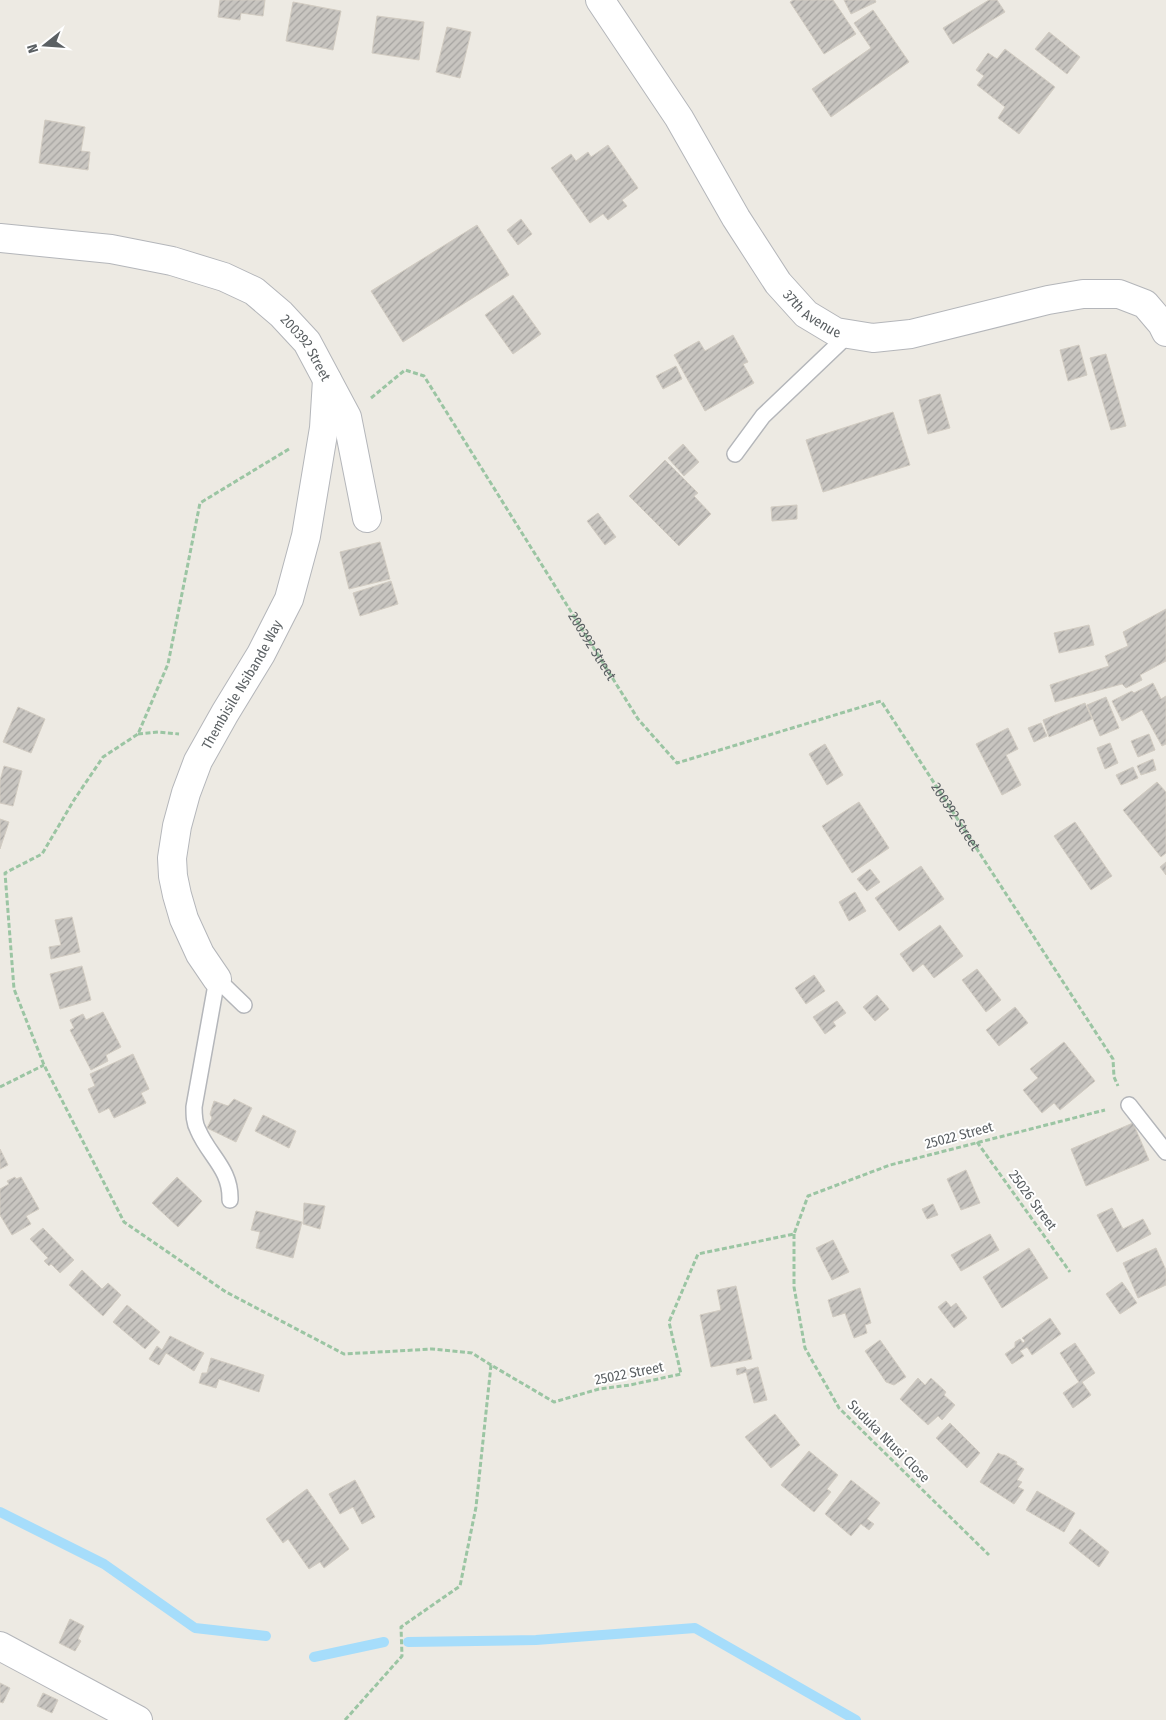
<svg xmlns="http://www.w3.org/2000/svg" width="1166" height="1720" viewBox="0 0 1166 1720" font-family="'Fira Sans Condensed',sans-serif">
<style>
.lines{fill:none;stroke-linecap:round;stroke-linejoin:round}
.stream{stroke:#a6ddfb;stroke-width:10}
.building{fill:url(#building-hatch);stroke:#d2ccc2}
.lane-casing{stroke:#b4b6ba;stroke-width:18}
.street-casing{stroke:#b4b6ba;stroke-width:30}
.path{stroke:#9bc5a3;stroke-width:3;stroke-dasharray:5 2.5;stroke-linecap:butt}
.lane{stroke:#fff;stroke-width:15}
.street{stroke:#fff;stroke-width:28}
.labels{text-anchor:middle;stroke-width:4;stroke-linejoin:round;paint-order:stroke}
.street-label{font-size:14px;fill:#5b6063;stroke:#fff}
</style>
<defs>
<pattern id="building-hatch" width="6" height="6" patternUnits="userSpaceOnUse" patternTransform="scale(1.25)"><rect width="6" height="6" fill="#c8c5c0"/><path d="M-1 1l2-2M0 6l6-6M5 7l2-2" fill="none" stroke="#a5a3a0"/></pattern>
</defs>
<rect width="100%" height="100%" fill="#edeae3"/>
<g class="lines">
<path class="stream" d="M 0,1512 L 104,1564 L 195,1628 L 266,1636
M 408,1642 L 536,1640 L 695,1628 L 856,1720
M 314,1657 L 384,1642"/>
</g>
<path class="building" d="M 220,0 L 265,0 L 263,16 L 241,13 L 240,20 L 218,17 Z
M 793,0 L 833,0 L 856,34 L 824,54 L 790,2 Z
M 844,0 L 875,0 L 876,2 L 851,14 Z
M 989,0 L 997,0 L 1005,12 L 953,44 L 943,28 Z
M 293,2 L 341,11 L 333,50 L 286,41 Z
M 873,10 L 909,62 L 831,117 L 812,89 L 871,48 L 854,23 Z
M 377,16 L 424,22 L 419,60 L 372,53 Z
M 447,27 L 471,32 L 460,78 L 436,72 Z
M 1049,32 L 1080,57 L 1067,74 L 1035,49 Z
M 1005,49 L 1055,87 L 1019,134 L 998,118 L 1005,107 L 977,85 L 984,76 L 976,70 L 988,53 L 997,59 Z
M 45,120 L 85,127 L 81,151 L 90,152 L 88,170 L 39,163 Z
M 608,145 L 638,188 L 622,200 L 627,206 L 608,220 L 603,214 L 590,223 L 551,168 L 571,154 L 576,161 L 588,152 L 591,157 Z
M 521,219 L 532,234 L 518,245 L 507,230 Z
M 477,225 L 509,275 L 403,342 L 371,291 Z
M 513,295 L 541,334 L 513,354 L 485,315 Z
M 733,335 L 748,362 L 743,364 L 754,383 L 705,411 L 674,355 L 699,341 L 705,351 Z
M 1079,345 L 1087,375 L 1068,381 L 1060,350 Z
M 1106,354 L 1126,426 L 1111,430 L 1090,358 Z
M 676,366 L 682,379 L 663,389 L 656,376 Z
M 940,394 L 950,428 L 928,434 L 919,400 Z
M 893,412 L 910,465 L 823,492 L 806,440 Z
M 683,444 L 699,462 L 684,476 L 668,458 Z
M 665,460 L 698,493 L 694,496 L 711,514 L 679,546 L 629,496 Z
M 797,505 L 797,519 L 772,521 L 771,507 Z
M 598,513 L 616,537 L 605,545 L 587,521 Z
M 380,542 L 390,579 L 349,589 L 340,552 Z
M 391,581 L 398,604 L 360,616 L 353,593 Z
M 1166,609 L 1166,661 L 1140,675 L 1142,680 L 1126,688 L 1122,684 L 1055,702 L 1050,685 L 1109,666 L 1105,656 L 1128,646 L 1123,632 Z
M 1089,625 L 1094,645 L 1059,653 L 1054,633 Z
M 1153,683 L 1161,699 L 1166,696 L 1166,744 L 1162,746 L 1142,710 L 1122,721 L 1112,701 L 1132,691 L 1134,693 Z
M 1106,697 L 1119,728 L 1100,736 L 1087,705 Z
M 1085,703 L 1092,719 L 1049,737 L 1043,720 Z
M 18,707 L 45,719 L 31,753 L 3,742 Z
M 1041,723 L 1047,736 L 1034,742 L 1028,728 Z
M 1008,728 L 1018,749 L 1006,755 L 1021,785 L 1002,795 L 976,744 Z
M 1149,734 L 1155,750 L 1138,757 L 1131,741 Z
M 1110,743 L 1118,763 L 1105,769 L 1097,748 Z
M 825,744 L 843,775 L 827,785 L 809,754 Z
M 1153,759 L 1156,770 L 1141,775 L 1137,766 Z
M 4,766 L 22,771 L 13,806 L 0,803 L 0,781 Z
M 1133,767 L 1138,778 L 1121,785 L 1116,775 Z
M 1157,782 L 1166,792 L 1166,853 L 1161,857 L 1123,810 Z
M 859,802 L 889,848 L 852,873 L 822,826 Z
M 0,819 L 9,822 L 0,849 Z
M 1075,822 L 1112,876 L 1091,890 L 1054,836 Z
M 1166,862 L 1166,875 L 1160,867 Z
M 921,866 L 944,899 L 899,931 L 875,898 Z
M 870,869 L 880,882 L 867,891 L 857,879 Z
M 855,892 L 866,911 L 849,921 L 839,902 Z
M 72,917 L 80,952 L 51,959 L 49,947 L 61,945 L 55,920 Z
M 940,925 L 963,956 L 934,978 L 923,964 L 913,972 L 900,954 Z
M 82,966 L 91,1000 L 60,1009 L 50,974 Z
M 977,969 L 1001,1000 L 986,1012 L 962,980 Z
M 814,975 L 825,991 L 806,1004 L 795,988 Z
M 877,995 L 889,1009 L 875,1021 L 863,1007 Z
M 837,1001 L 846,1013 L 833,1022 L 836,1026 L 825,1034 L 813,1017 Z
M 1015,1007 L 1028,1023 L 999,1046 L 986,1030 Z
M 103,1012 L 121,1047 L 106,1055 L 108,1061 L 91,1070 L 70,1030 L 74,1028 L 70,1020 L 83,1014 L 86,1020 Z
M 1064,1042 L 1095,1081 L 1060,1110 L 1054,1103 L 1042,1113 L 1023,1090 L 1038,1078 L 1030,1069 Z
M 133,1054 L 149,1089 L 141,1093 L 146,1103 L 114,1118 L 109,1108 L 99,1113 L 88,1089 L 95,1086 L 90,1074 Z
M 234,1099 L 252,1108 L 236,1142 L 207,1128 L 212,1118 L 210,1114 L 214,1101 L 228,1106 Z
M 263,1115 L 296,1131 L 289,1148 L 255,1131 Z
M 1133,1123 L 1149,1160 L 1086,1186 L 1071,1149 Z
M 0,1149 L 8,1165 L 0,1169 Z
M 966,1170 L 980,1203 L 961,1210 L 947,1179 Z
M 15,1177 L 16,1179 L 21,1177 L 39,1209 L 26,1216 L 31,1224 L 12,1235 L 0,1215 L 0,1189 L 9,1184 L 7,1181 Z
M 177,1177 L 202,1201 L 178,1227 L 152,1203 Z
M 304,1203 L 325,1206 L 320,1229 L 303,1224 Z
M 933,1204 L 938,1215 L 927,1219 L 922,1209 Z
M 1112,1208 L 1123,1229 L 1143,1219 L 1151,1234 L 1117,1252 L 1097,1215 Z
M 256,1211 L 302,1222 L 293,1258 L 256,1248 L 260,1232 L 251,1230 Z
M 43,1228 L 74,1260 L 60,1273 L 51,1264 L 49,1266 L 44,1261 L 48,1258 L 30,1239 Z
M 990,1234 L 999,1250 L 961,1271 L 951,1255 Z
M 833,1240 L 849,1272 L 832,1280 L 816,1248 Z
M 1029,1248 L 1048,1278 L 1002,1308 L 983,1277 Z
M 1156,1248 L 1166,1270 L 1166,1285 L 1138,1298 L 1123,1263 Z
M 82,1270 L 102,1289 L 108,1283 L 121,1295 L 103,1316 L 69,1285 Z
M 1122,1282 L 1137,1303 L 1120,1314 L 1106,1294 Z
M 736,1286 L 752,1359 L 711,1367 L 700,1315 L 721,1310 L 717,1290 Z
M 860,1288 L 871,1323 L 865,1325 L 867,1333 L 854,1338 L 845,1313 L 833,1317 L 828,1300 Z
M 946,1301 L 951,1307 L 956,1303 L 967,1318 L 954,1328 L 938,1307 Z
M 127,1305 L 160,1332 L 145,1349 L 113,1322 Z
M 1050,1318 L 1061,1334 L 1032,1355 L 1027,1347 L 1020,1351 L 1024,1356 L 1012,1364 L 1005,1354 L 1015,1347 L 1015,1342 L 1020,1339 L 1023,1343 L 1025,1341 L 1022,1338 Z
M 170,1336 L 204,1353 L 194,1371 L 166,1353 L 159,1365 L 149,1359 L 157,1346 L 162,1350 Z
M 880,1340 L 906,1377 L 894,1385 L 886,1382 L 865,1351 Z
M 1075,1343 L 1095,1373 L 1082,1382 L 1091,1395 L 1073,1408 L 1063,1393 L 1079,1382 L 1060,1353 Z
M 211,1358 L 264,1375 L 259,1392 L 219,1379 L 216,1388 L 199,1383 L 202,1373 L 207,1373 Z
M 745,1367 L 747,1370 L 758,1367 L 767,1400 L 754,1403 L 746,1372 L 737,1375 L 736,1369 Z
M 918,1378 L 925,1385 L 931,1378 L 946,1392 L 944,1395 L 955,1405 L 942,1420 L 938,1416 L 928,1425 L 900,1399 Z
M 775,1414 L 800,1445 L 771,1468 L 745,1437 Z
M 950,1423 L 980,1453 L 967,1468 L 936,1438 Z
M 809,1451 L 838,1475 L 827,1489 L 831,1492 L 814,1512 L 781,1485 Z
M 998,1453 L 1002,1455 L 1005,1455 L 1017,1462 L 1016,1464 L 1024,1469 L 1017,1480 L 1022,1482 L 1018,1487 L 1024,1490 L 1014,1504 L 980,1482 Z
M 355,1480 L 375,1517 L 362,1524 L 353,1507 L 340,1514 L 329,1494 Z
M 851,1480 L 880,1503 L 867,1519 L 874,1524 L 869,1530 L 861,1524 L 851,1536 L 825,1514 Z
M 307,1489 L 349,1549 L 324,1568 L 320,1562 L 309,1569 L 288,1539 L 283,1543 L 266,1519 Z
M 1037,1491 L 1075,1513 L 1064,1532 L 1026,1510 Z
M 1080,1529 L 1109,1552 L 1099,1567 L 1069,1543 Z
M 70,1619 L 84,1626 L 78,1639 L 81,1641 L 75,1651 L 59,1643 Z
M 0,1683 L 10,1688 L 3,1703 L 0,1702 Z
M 43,1693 L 58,1700 L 52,1713 L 37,1706 Z"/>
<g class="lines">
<g class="lane-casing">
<path id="lane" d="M 735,454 L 763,416 L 849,334
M 217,979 L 194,1107 C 194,1115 194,1123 198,1130 C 209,1156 231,1169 230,1200
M 217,979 L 244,1005
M 1129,1105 L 1166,1152"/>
</g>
<g class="street-casing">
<g id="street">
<path id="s2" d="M 600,0 L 679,118 L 736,218 L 778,283 L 806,314 L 836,332 L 873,338 L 911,334 L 1048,300 L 1083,294 L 1119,294 L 1145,304 L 1162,324 L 1166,332"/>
<path id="s3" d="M 0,238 L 111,249 L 172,261 L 224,277 L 254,291 L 281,314 L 307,342 L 347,417 L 367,518"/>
<path id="s4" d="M 217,979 L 200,954 L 184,919 L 177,895 L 173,876 L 172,858 L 177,826 L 186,793 L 198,761 L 225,713 L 261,654 L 289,599 L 306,536 L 324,428 L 327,380"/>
<path d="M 0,1646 L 138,1720"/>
</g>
</g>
<g class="path">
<path id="s1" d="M 371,398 L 405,370 L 424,376 L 638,719 L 677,763 L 881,701 L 1113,1059 L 1114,1077 L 1118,1086"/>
<path d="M 289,449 L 200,503 L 168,664 L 138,734 L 103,757 L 74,800 L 42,854 L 5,873 L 14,989 L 44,1065 L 124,1222 L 226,1292 L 344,1354 L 432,1349 L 472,1353 L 491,1365"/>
<path d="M 138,734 L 159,732 L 179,734"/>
<path d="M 0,1087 L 44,1065"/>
<path d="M 977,1142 L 1070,1272"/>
<path d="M 794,1234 L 794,1287 L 805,1348 L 839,1408 L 989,1555"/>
<path d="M 345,1720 L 402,1656 L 401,1627 L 460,1586 L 476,1507 L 491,1365 L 554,1402 L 599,1389 L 630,1385 L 681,1374 L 669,1322 L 698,1254 L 794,1234 L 808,1196 L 890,1165 L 1105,1110"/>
</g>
<use href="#lane" class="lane"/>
<use href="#street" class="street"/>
</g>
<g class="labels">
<g class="street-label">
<text dy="5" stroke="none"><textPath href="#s2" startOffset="381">37th Avenue</textPath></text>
<text dy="5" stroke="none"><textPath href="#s3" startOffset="339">200392 Street</textPath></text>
<text dy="5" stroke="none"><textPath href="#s1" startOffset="382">200392 Street</textPath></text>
<text dy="5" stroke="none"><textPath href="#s4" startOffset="320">Thembisile Nsibande Way</textPath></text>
<text dy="5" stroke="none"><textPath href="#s1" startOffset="878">200392 Street</textPath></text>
<text transform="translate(959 1135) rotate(-15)" y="5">25022 Street</text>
<text transform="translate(1033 1200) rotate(54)" y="5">25026 Street</text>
<text transform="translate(629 1373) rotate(-11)" y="5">25022 Street</text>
<text transform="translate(889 1441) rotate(45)" y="5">Suduka Ntusi Close</text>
</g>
</g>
<g transform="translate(45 45) rotate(253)" stroke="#ffffff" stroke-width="4" paint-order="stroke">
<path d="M0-4L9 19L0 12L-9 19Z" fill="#5b6063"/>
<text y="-8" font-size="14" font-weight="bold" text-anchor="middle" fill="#5b6063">N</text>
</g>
</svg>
